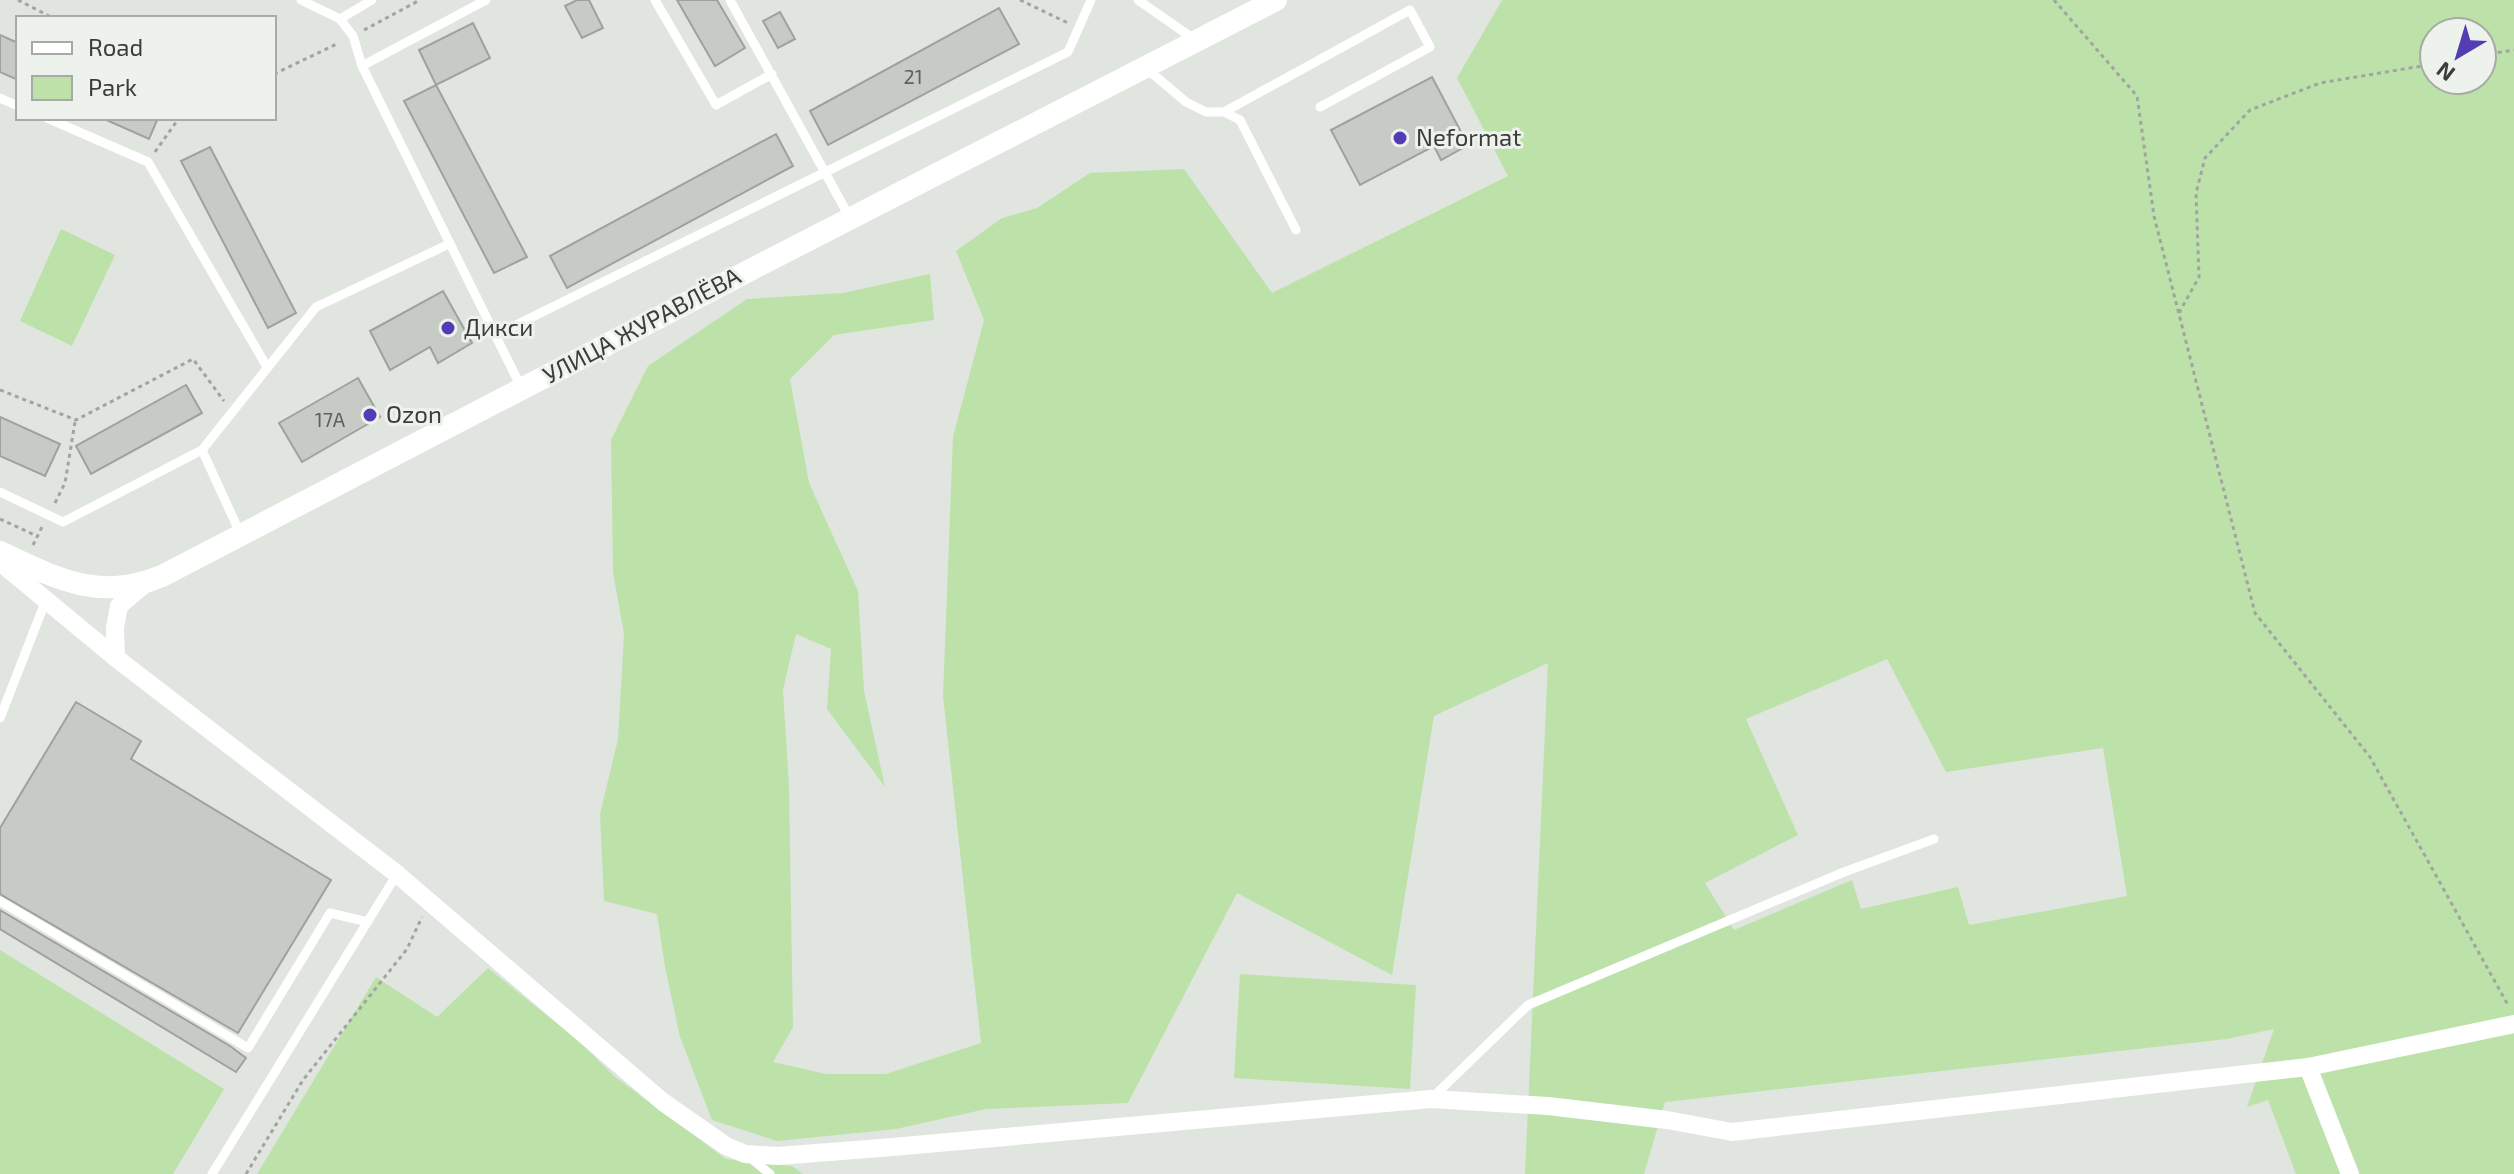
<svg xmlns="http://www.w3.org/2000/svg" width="2514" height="1174" viewBox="0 0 2514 1174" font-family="'Exo 2',sans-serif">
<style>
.green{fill:#bce2aa;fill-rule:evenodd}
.building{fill:#c7cbc6;stroke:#9ea29d;stroke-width:2}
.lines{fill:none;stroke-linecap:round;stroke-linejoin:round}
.path{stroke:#a1a49f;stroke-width:3;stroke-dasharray:4 4;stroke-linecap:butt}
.service{stroke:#fff;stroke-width:9}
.minor{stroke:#fff;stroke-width:18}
.tertiary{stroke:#fff;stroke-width:22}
.poi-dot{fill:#543cb4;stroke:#eef2ec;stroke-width:3}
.labels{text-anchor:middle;stroke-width:6;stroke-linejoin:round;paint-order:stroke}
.number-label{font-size:20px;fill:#5f605e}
.poi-label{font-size:24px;fill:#3c3d3b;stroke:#eef2ec;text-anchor:start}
.street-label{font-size:24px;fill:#3c3d3b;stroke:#eef2ec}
</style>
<rect width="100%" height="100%" fill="#e1e5df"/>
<path class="green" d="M 1502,0 L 2514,0 L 2514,1174 L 2296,1174 L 2268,1100 L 2247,1107 L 2274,1029 L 2227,1039 L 1665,1102 L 1644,1174 L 1525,1174 L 1548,663 L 1434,716 L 1392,975 L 1237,893 L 1128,1103 L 986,1109 L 896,1129 L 777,1141 L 712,1120 L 680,1037 L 665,967 L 657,914 L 604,901 L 600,814 L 618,739 L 624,634 L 613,572 L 611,440 L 648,366 L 747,299 L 843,293 L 930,274 L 934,320 L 834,335 L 790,379 L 809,483 L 858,591 L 864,691 L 885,787 L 827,709 L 831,649 L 796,634 L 783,690 L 789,787 L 793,1027 L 773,1062 L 826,1074 L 886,1074 L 981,1043 L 943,697 L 953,437 L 984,320 L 956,251 L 1002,218 L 1037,208 L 1090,173 L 1184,169 L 1272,293 L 1508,176 L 1457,78 ZM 2434,32 L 2482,32 L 2482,80 L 2434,80 ZM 1887,659 L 1946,772 L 2103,748 L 2127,896 L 1969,925 L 1958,887 L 1861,909 L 1852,880 L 1734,930 L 1705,883 L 1798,835 L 1746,719 Z
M 61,229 L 115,255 L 72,346 L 20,321 Z
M 0,950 L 224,1089 L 173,1174 L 0,1174 Z
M 488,968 L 580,1042 L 614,1076 L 726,1159 L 792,1166 L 803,1174 L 257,1174 L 376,977 L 437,1017 Z
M 1240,974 L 1416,985 L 1410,1089 L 1234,1078 Z"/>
<path class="building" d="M 577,0 L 589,0 L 603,28 L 582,38 L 565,6 Z
M 677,0 L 717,0 L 745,48 L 715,66 Z
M 999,8 L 1019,44 L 828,145 L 810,111 Z
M 780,12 L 795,39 L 778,48 L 763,21 Z
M 473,23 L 490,58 L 436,85 L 419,50 Z
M 0,35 L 18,43 L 18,80 L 0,72 Z
M 1432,77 L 1468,145 L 1441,160 L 1434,146 L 1360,185 L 1331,130 Z
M 436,85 L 527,257 L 494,273 L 404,101 Z
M 102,118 L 158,118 L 149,139 Z
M 776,134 L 793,166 L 567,288 L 550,256 Z
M 210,147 L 296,313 L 268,328 L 181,161 Z
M 443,291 L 472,343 L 438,363 L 430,347 L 390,370 L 370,331 Z
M 358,378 L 380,417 L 302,462 L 279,423 Z
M 186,385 L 202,413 L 91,474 L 76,446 Z
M 0,417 L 60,444 L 45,476 L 0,456 Z
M 76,702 L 141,741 L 131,759 L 331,880 L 238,1033 L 0,894 L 0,828 Z
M 0,910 L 230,1046 L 246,1058 L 236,1072 L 0,929 Z"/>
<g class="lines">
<path class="path" d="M 18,0 L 53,18
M 1020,0 L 1068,23
M 2054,0 L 2137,96 L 2154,216 L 2255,613 L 2370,757 L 2508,1005
M 364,30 L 420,0
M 2482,55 L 2514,50
M 274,74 L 339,43
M 155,152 L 179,118
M 2179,313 L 2199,277 L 2196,193 L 2205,158 L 2250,110 L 2320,83 L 2434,64
M 0,390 L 76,420 L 193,359 L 224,401
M 55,503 L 65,483 L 75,422
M 0,519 L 37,536
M 33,545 L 42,527
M 246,1174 L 303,1080 L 407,949 L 422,917"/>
<path class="service" d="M 301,0 L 340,19 L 372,0
M 486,0 L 362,66 L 522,389
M 655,0 L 716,105 L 772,74
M 730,0 L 850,218
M 1138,0 L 1194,39
M 340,19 L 353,36 L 362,66
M 1147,69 L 1186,102 L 1206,112 L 1224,112 L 1240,120 L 1296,230
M 0,98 L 18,106
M 1224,112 L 1410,10 L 1430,47 L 1320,107
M 47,118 L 148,162 L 267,367
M 496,335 L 1068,52 L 1091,0
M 0,492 L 63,522 L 202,450
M 240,533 L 202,450 L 316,307 L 449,244
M 0,718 L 46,600
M 0,901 L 248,1048 L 330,913 L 368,922
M 1432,1098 L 1528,1005 L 1844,872 L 1934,839
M 748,1156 L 770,1174
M 212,1174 L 397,874"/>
<path class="minor" d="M 0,562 L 116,658 L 397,874 L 663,1102 L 726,1146 L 745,1154 L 778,1156 L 893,1147 L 1431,1099 L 1548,1106 L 1667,1120 L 1732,1132 L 2308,1067 L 2514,1024
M 116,658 L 115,628 L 119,606 L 147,582
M 2308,1067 L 2350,1174"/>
<path class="tertiary" d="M 0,552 C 57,579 100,602 162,576 L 756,267 L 1276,0"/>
</g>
<g class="poi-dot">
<circle cx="1400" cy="138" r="8"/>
<circle cx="448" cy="328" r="8"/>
<circle cx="370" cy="415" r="8"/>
</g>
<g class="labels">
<g class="number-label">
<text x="913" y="84">21</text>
<text x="330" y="427">17А</text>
</g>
<g class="poi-label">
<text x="1416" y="146">Neformat</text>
<text x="464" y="336">Дикси</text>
<text x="386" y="423">Ozon</text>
</g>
<g class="street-label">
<text transform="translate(642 326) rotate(-28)" y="8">УЛИЦА ЖУРАВЛЁВА</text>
</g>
</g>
<rect x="16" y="16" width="260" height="104" fill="#eef2ec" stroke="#a7aaa5" stroke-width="2"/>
<rect x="32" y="42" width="40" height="12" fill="#ffffff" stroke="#a7aaa5" stroke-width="2"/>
<text x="88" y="56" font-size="24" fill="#3c3d3b">Road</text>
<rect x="32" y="76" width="40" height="24" fill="#bce2aa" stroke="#a7aaa5" stroke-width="2"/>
<text x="88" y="96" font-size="24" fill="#3c3d3b">Park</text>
<g transform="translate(2458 56) rotate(218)"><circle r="38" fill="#eef2ec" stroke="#a7aaa5" stroke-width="2"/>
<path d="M0-6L14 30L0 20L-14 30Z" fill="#543cb4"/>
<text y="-12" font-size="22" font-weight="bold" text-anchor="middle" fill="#3c3d3b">N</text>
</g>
</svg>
